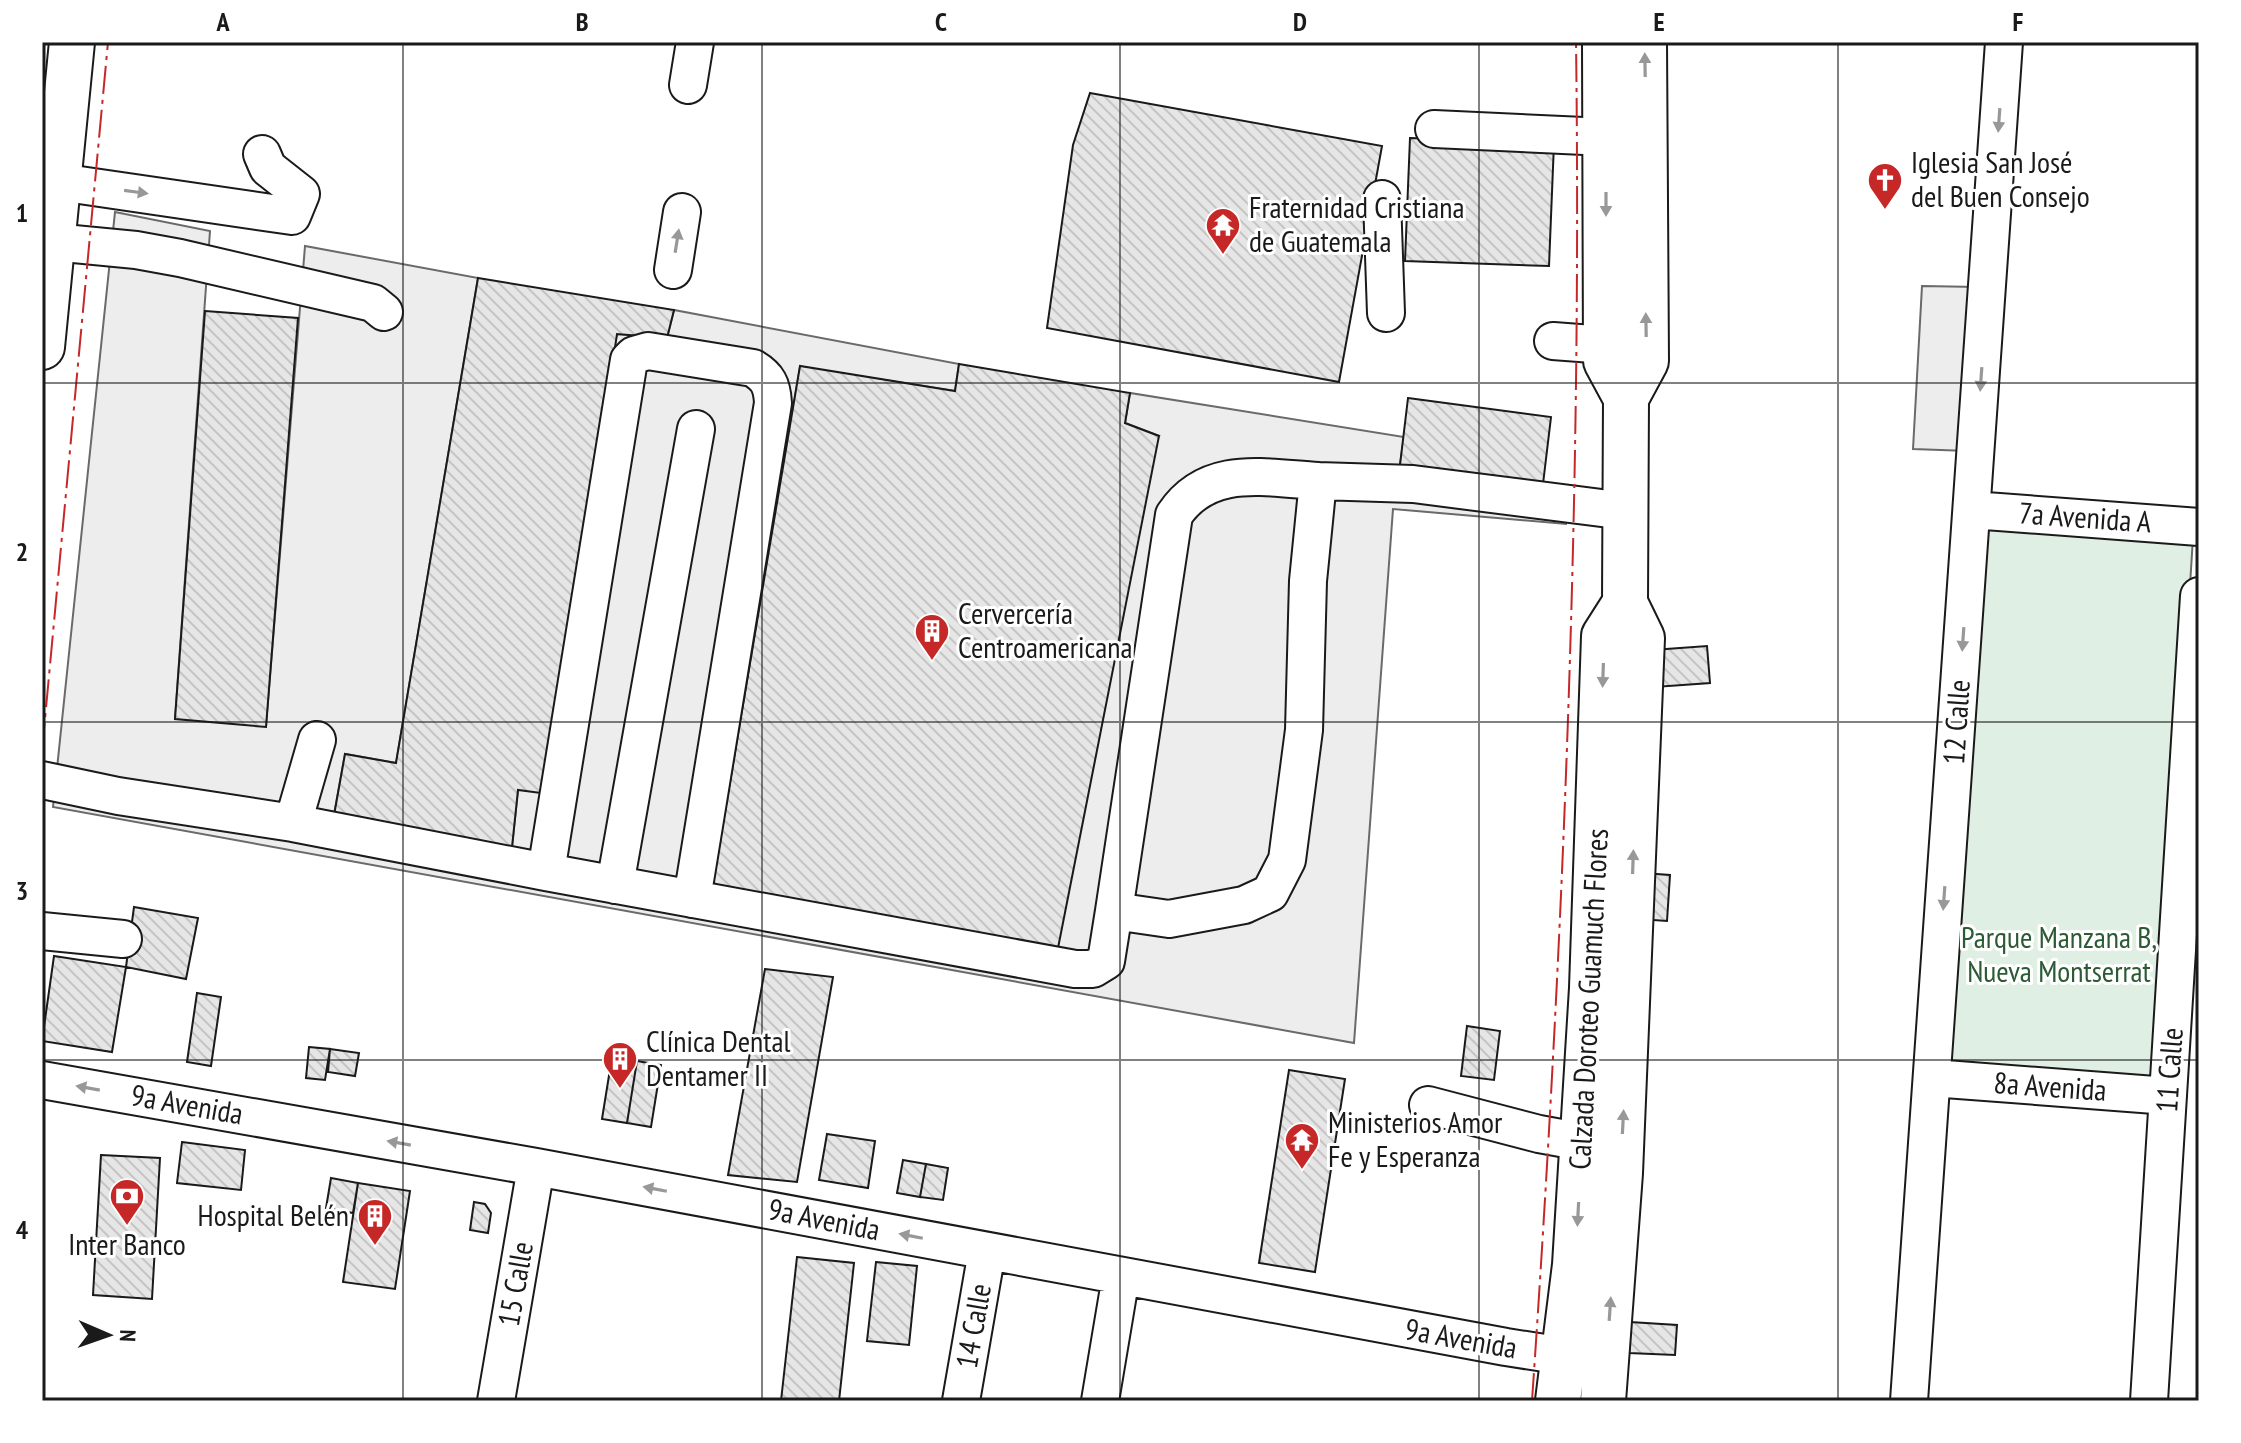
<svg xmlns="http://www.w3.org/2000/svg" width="2241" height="1443" viewBox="0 0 2241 1443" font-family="'PT Sans Narrow',sans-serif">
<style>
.park{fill:#e0efe3;stroke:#6a6a6a;stroke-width:2}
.parking{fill:#ededed;stroke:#6a6a6a;stroke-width:2}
.building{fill:url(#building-back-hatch);stroke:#1a1a1a;stroke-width:2}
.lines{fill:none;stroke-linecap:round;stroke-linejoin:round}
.minor-casing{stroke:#1a1a1a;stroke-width:40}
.major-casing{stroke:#1a1a1a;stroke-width:48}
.highway-casing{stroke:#1a1a1a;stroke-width:48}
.minor{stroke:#fff;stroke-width:36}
.major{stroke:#fff;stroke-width:44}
.highway{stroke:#fff;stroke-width:44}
.power{stroke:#c62828;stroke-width:2;stroke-dasharray:28 6 4 6;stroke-linecap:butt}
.oneway{fill:#989898}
.grid{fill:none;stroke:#1a1a1a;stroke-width:2;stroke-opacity:0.55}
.labels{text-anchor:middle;stroke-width:6;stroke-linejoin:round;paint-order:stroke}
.poi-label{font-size:30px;fill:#1a1a1a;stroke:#fff;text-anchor:start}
.street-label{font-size:30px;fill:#1a1a1a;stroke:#fff}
.park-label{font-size:30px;fill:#2b5a34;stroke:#fff}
.neatline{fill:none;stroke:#1a1a1a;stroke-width:3}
.grid-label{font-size:26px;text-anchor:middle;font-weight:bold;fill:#1a1a1a}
</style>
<defs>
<pattern id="building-back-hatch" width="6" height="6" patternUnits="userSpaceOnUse" patternTransform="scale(2)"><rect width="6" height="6" fill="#e6e6e6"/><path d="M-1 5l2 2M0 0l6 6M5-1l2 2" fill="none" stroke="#c5c5c5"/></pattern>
</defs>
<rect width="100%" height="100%" fill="#fff"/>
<path class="park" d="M 1982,522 L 2193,537 L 2159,1087 L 1942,1071 Z"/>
<path class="parking" d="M 115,212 L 210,231 L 175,718 L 266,726 L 305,246 L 478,278 L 396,763 L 345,754 L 333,820 L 512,847 L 518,790 L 617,334 L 667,338 L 674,310 L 959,364 L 955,391 L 800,367 L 712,888 L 1159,436 L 1125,423 L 1130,393 L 1404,437 L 1400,465 L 1570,487 L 1566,524 L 1393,509 L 1354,1043 L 53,807 Z
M 1922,286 L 1978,287 L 1968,451 L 1913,449 Z"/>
<path class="building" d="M 1090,93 L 1382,146 L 1339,382 L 1047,328 L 1073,145 Z
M 1410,138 L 1554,143 L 1549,266 L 1405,261 Z
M 478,278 L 674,310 L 667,338 L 617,334 L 548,794 L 518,790 L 512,847 L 333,821 L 345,754 L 396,763 Z
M 205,311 L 298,318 L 266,727 L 175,719 Z
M 959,364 L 1130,393 L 1125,423 L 1159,436 L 1058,948 L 712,889 L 800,366 L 955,391 Z
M 1408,398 L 1551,417 L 1543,484 L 1400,465 Z
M 1707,646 L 1710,683 L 1655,687 L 1653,650 Z
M 1642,873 L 1670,875 L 1667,921 L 1639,919 Z
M 134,907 L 198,918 L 186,979 L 126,967 Z
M 54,956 L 126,967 L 112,1052 L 42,1041 Z
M 765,969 L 833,977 L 797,1182 L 728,1175 Z
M 197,993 L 221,997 L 211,1066 L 187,1062 Z
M 1467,1026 L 1500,1031 L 1494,1080 L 1461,1076 Z
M 309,1047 L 330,1049 L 325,1080 L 306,1078 Z
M 330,1049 L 359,1053 L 355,1076 L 328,1072 Z
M 612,1057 L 637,1061 L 627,1123 L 602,1119 Z
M 637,1061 L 661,1065 L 651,1127 L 627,1123 Z
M 1289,1070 L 1345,1079 L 1315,1272 L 1259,1263 Z
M 827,1134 L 875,1141 L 868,1188 L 819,1180 Z
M 182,1142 L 245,1150 L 241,1190 L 177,1183 Z
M 101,1155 L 160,1158 L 152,1299 L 93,1295 Z
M 903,1160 L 926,1164 L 920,1197 L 897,1193 Z
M 926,1164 L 948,1168 L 943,1200 L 920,1197 Z
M 331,1178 L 358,1183 L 353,1213 L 326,1208 Z
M 358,1183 L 410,1191 L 395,1289 L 343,1282 Z
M 474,1202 L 485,1204 L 491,1213 L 488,1233 L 470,1230 Z
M 797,1257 L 854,1263 L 839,1401 L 781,1401 Z
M 876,1262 L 917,1266 L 909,1345 L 867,1341 Z
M 1630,1322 L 1677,1325 L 1675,1355 L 1629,1353 Z"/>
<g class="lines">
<g class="minor-casing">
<path id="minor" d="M 688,85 L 695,42
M 1434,129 L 1606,137
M 59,182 L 292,216 L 301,194 L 268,168 L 262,154
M 1382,199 L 1386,313
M 53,242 L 136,250 L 180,258 L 373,303 L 384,312
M 673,270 L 682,212
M 1553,341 L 1606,345
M 1972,510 L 2199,527
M 42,780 L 118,796 L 293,823 L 546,872 L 1075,969 L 1093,969 L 1106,961 L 1114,911 L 1169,919 L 1244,905 L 1270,893 L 1287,860 L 1304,730 L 1308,581 L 1318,481 L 1413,484 L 1625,511
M 293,823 L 317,740
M 546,872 L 629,360 L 634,355 L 648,351 L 753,368 C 768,377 772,385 773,403 L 692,899
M 615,885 L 696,429
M 1114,911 L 1174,515 C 1208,464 1265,478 1318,481
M 42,931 L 123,939
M 1932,1078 L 2168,1096
M 42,1080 L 536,1167 L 1506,1347 L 1589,1360
M 1428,1105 L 1539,1134 L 1583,1142
M 496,1401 L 536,1167
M 961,1401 L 987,1251
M 1100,1401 L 1121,1276
M 1909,1401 L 2004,42
M 2149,1401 L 2199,596"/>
</g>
<g class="major-casing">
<path id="major" d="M 1626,398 L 1646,361 L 1644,42
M 1558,1401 L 1575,1265 L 1592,988 L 1604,636 L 1625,603
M 1603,1401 L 1620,1173 L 1642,638 L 1625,603 L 1626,398 L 1606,361 L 1605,42"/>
</g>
<g class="highway-casing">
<path id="highway" d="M 42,347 L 72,42"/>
</g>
<use href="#minor" class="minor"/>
<use href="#major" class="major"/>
<use href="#highway" class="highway"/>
<path class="power" d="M 42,751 L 108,42
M 1532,1401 C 1563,949 1582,495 1576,42"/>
</g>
<defs><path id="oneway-solid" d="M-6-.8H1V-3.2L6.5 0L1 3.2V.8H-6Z" transform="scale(2)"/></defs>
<g class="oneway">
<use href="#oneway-solid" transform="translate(1645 65) rotate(-91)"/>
<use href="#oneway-solid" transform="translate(1999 120) rotate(94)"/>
<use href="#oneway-solid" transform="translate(136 192) rotate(8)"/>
<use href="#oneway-solid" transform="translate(1606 204) rotate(90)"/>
<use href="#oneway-solid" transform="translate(677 241) rotate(-81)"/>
<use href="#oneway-solid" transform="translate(1646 325) rotate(-91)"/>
<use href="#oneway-solid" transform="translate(1981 379) rotate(94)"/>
<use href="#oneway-solid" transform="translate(1963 639) rotate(94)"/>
<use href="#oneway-solid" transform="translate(1603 675) rotate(92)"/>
<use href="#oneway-solid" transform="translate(1633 862) rotate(-88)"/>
<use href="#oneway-solid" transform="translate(1944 898) rotate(94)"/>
<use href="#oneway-solid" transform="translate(88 1088) rotate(-170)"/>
<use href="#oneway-solid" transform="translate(1623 1122) rotate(-87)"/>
<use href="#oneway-solid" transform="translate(399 1143) rotate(-170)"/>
<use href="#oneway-solid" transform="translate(655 1189) rotate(-169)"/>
<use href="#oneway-solid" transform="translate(1578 1214) rotate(93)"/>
<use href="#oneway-solid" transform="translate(911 1236) rotate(-169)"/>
<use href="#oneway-solid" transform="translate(1610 1309) rotate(-86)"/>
</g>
<path class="grid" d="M 403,42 L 403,1401M 762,42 L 762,1401M 1120,42 L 1120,1401M 1479,42 L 1479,1401M 1838,42 L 1838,1401M 42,383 L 2199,383M 42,722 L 2199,722M 42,1060 L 2199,1060"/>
<defs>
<g id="church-pin" transform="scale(1.8)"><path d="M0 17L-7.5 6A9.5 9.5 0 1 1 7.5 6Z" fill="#c62828" stroke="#fff"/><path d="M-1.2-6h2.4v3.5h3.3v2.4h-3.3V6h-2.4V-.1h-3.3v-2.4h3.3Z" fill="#fff"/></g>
<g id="temple-pin" transform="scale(1.8)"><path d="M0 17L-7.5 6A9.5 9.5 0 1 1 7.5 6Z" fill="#c62828" stroke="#fff"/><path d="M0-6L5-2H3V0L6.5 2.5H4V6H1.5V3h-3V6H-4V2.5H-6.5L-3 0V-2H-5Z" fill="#fff"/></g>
<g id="building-pin" transform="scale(1.8)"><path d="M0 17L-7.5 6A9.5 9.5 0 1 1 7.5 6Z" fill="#c62828" stroke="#fff"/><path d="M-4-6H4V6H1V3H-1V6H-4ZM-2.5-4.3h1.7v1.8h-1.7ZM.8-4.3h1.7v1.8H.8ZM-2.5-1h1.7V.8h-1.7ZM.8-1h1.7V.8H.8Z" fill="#fff"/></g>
<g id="bank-pin" transform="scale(1.8)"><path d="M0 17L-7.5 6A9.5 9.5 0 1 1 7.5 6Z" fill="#c62828" stroke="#fff"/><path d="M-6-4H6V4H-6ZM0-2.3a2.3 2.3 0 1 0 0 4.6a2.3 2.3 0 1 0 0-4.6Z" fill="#fff"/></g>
</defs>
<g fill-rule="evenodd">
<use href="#church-pin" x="1885" y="180"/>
<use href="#temple-pin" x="1223" y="225"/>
<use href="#building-pin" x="932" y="631"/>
<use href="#building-pin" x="620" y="1059"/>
<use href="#temple-pin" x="1302" y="1140"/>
<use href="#bank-pin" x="127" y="1196"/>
<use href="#building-pin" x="375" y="1216"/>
</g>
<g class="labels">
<g class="poi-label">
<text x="1911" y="173">Iglesia San José<tspan x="1911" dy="34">del Buen Consejo</tspan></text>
<text x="1249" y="218">Fraternidad Cristiana<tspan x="1249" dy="34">de Guatemala</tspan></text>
<text x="958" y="624">Cervercería<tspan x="958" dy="34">Centroamericana</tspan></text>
<text x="646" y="1052">Clínica Dental<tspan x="646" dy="34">Dentamer II</tspan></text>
<text x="1328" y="1133">Ministerios Amor<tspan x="1328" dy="34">Fe y Esperanza</tspan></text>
<text x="349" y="1226" text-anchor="end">Hospital Belén</text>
<text x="127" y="1255" text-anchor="middle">Inter Banco</text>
</g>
<g class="street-label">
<text transform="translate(2085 518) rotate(4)" y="10">7a Avenida A</text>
<text transform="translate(1957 722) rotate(-86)" y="10">12 Calle</text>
<text transform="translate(1589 999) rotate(-87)" y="10">Calzada Doroteo Guamuch Flores</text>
<text transform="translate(2170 1070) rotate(-86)" y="10">11 Calle</text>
<text transform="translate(2050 1087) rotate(4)" y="10">8a Avenida</text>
<text transform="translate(187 1105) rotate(10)" y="10">9a Avenida</text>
<text transform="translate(824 1220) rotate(11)" y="10">9a Avenida</text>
<text transform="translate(516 1284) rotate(-80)" y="10">15 Calle</text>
<text transform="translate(974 1326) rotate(-80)" y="10">14 Calle</text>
<text transform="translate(1461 1339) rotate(10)" y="10">9a Avenida</text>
</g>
<g class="park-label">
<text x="2059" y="948">Parque Manzana B,<tspan x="2059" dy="34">Nueva Montserrat</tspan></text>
</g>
</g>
<rect width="2241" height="1443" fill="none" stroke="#ffffff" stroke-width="88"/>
<g transform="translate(108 1335) rotate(92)" stroke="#ffffff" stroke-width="6" paint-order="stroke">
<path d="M0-6L14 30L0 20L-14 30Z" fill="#1a1a1a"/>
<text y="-12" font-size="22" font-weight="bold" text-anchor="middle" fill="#1a1a1a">N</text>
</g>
<rect x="44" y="44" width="2153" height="1355" class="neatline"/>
<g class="grid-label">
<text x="223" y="31">A</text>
<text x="582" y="31">B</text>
<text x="941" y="31">C</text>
<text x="1300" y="31">D</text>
<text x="1659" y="31">E</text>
<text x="2018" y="31">F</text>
<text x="22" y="222">1</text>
<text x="22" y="561">2</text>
<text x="22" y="900">3</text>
<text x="22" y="1239">4</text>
</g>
</svg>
